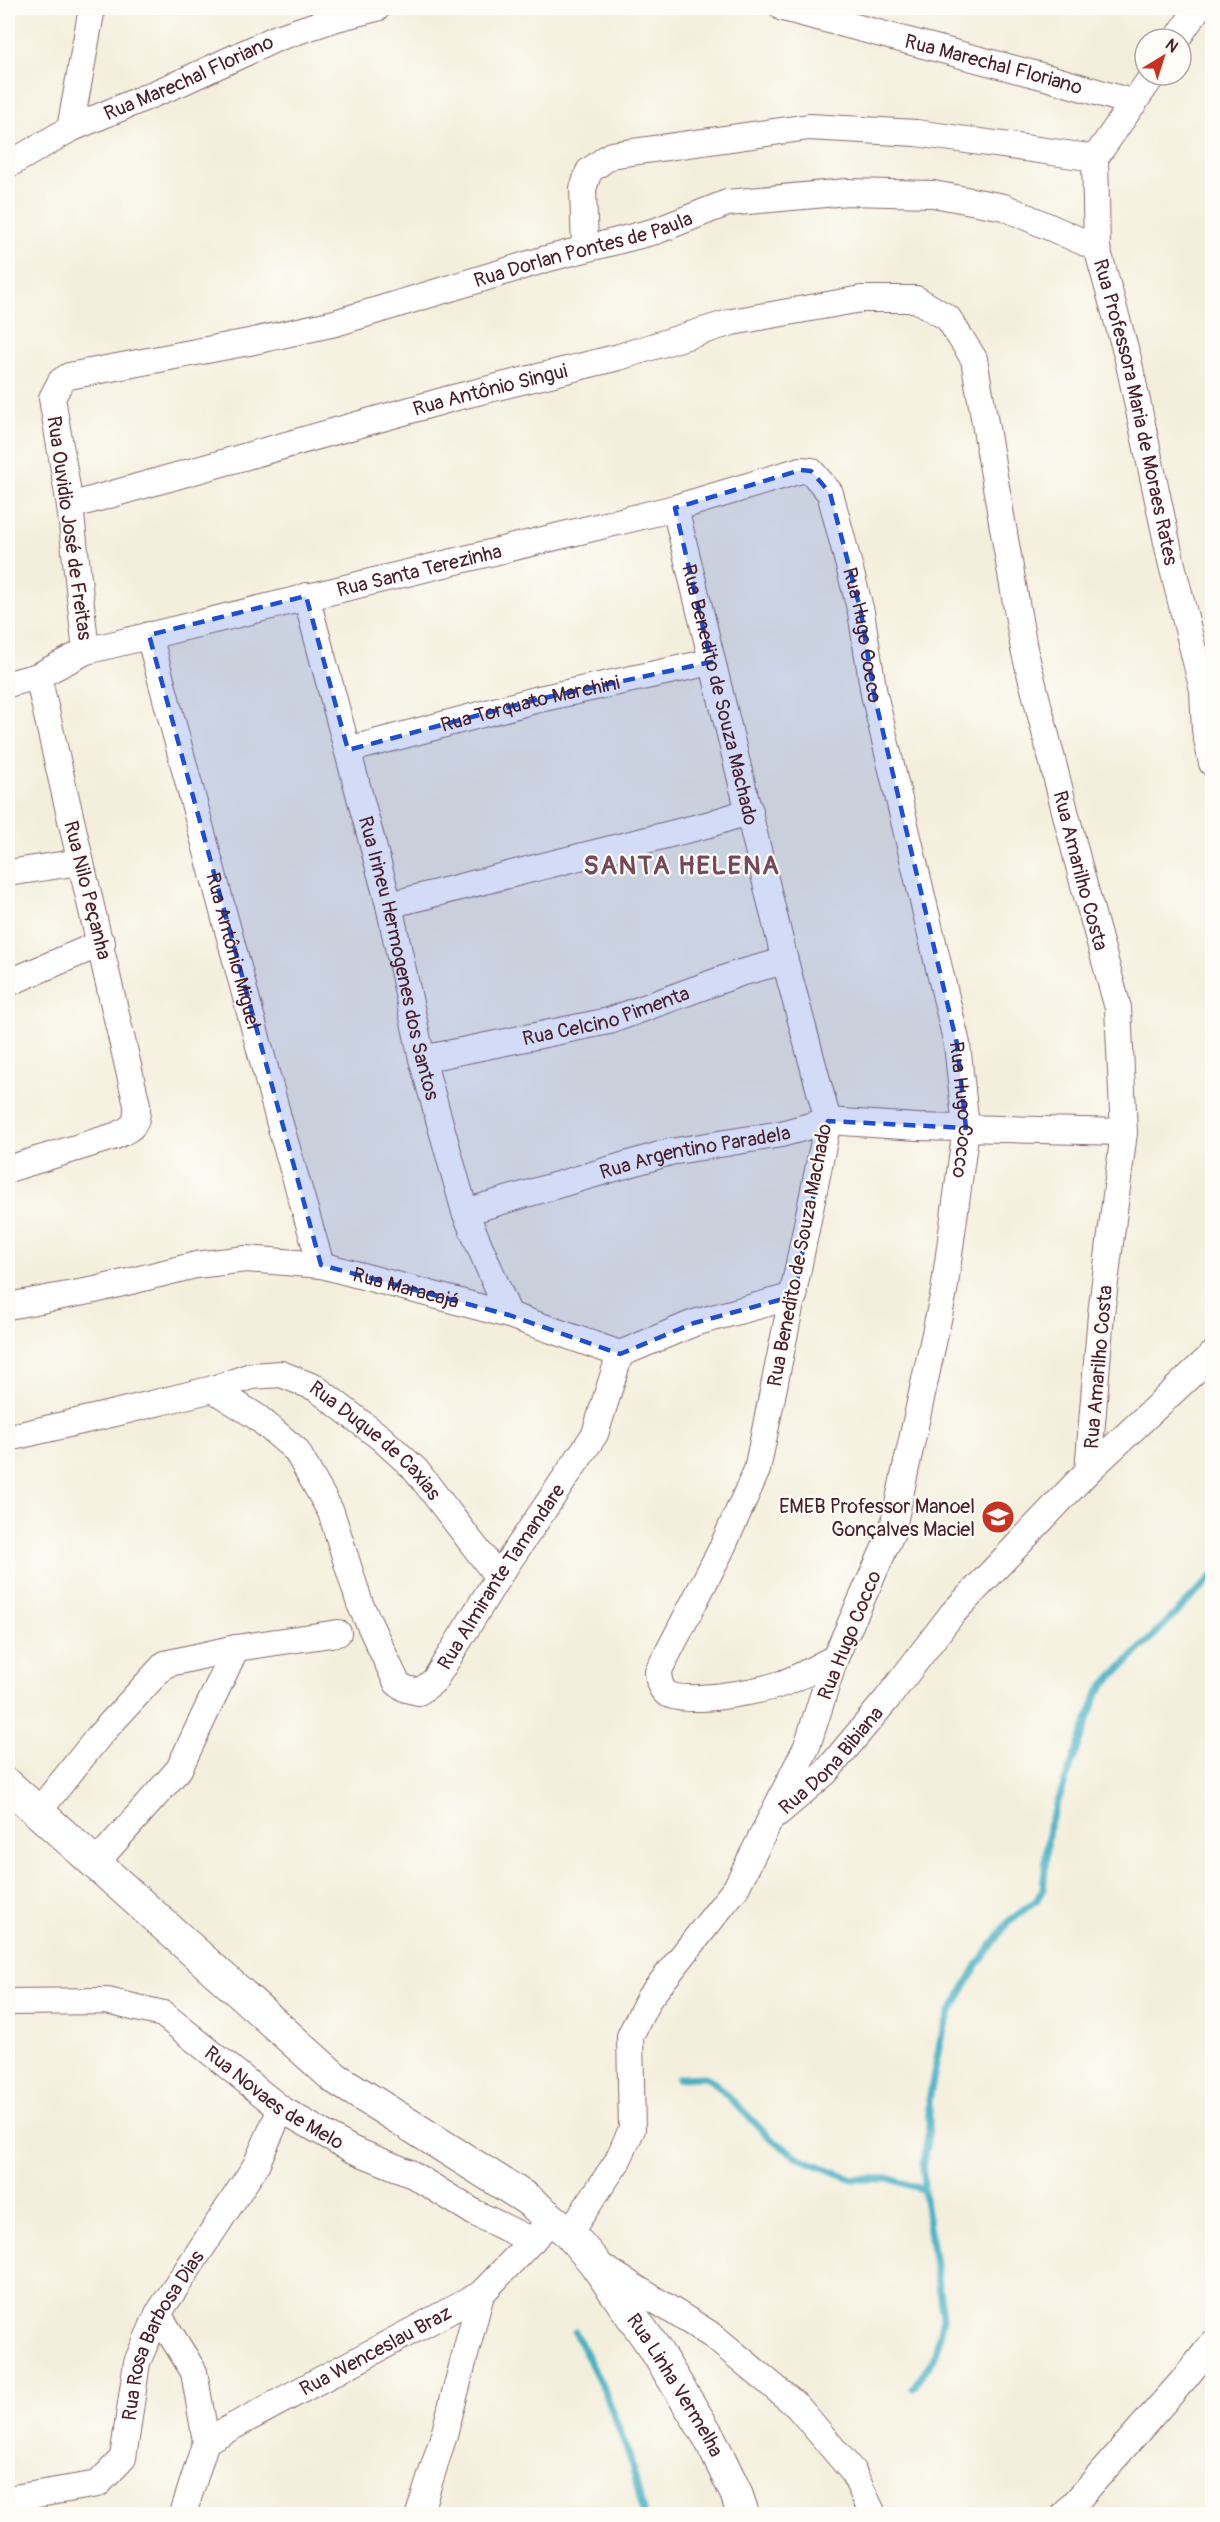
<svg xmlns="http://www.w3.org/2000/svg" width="1220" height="2522" viewBox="0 0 1220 2522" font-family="Pangolin,sans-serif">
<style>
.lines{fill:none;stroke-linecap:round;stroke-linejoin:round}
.stream{stroke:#46b1c4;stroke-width:7}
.minor-casing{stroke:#866869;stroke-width:28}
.tertiary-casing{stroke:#866869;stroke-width:34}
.minor{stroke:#fff;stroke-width:26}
.tertiary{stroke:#fff;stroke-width:32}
.marked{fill:#1d4ed8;fill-opacity:0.2;stroke:#1d4ed8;stroke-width:4.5;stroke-dasharray:12 8;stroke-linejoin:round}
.labels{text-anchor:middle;stroke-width:4.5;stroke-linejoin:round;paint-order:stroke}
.street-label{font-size:20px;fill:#4a1f2b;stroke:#fdfcf7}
.poi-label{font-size:20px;fill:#4a1f2b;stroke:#fdfcf7;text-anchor:end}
.district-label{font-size:26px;font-weight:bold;letter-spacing:1.5px;fill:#764759;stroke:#fdfcf7}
</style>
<rect width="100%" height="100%" fill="#fdfcf7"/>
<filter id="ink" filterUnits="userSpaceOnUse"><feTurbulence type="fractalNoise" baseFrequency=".0167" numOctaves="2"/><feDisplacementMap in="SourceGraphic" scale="12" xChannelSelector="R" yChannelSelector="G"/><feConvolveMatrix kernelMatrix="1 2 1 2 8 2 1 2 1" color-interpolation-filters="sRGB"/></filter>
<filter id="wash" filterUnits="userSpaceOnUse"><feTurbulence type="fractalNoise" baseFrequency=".008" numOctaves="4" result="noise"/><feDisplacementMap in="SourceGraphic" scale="24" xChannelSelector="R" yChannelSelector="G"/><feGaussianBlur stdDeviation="1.35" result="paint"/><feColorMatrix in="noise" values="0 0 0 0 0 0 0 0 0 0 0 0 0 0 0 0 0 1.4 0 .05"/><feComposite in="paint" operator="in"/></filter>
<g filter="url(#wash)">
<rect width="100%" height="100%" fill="#f4efdc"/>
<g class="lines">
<path class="stream" d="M 678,2078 L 705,2077 L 713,2081 L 771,2139 L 799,2158 L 853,2179 L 891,2179 L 924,2190
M 575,2332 L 605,2392 L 630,2458 L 644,2514
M 913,2388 L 934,2358 L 943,2317 L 924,2192 L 923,2162 L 929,2131 L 929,2100 L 940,2042 L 949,2015 L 977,1965 L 1009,1921 L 1036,1901 L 1043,1889 L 1049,1826 L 1097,1695 L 1104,1685 L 1212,1577"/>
</g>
</g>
<g filter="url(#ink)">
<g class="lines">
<g class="minor-casing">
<g id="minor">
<path id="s1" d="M 783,8 L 1049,78 L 1134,103"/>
<path d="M 1177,39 L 1198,8"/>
<path id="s2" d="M 1153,75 L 1095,158 L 1097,248 L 1128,359 L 1171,561 L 1203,690 L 1205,730 L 1212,763"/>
<path d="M 70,129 L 92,8"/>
<path id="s3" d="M 8,165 L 70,129 L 182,82 L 277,38 L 337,18 L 377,8"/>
<path d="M 585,249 L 583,189 L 589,171 L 611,155 L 809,127 L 916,133 L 1095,158"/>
<path id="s4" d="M 70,506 L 453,398 L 619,357 L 732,322 L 861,299 L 916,299 L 948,318 L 974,359 L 1024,649 L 1082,878 L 1118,1008 L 1124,1132 L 1101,1314 L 1088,1471"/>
<path id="s5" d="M 675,508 L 785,961 L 828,1121 L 757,1470 L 721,1550 L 658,1672 C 659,1680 659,1687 666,1693 C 684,1706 759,1691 781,1684 C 799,1678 818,1666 835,1658"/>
<path id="s6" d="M 306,596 L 389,905 L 422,1059 L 465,1212 L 509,1315"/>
<path id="s7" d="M 149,635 L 281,1128 L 321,1265"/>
<path id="s8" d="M 86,651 L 70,506 L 52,398 L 61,381 L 69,376 L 249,342 L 335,323 L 546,259 L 656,231 L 727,203 L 847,192 L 933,194 L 1004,207 L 1097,248"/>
<path id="s9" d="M 8,684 L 38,676 L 86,651 L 675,508 L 801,470 L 811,471 L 830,493 L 861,612 L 874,694 L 957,1044 L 966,1128 L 944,1292 L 892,1532 L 835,1658 L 807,1746 L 736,1888 L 649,1998 L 630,2036 L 632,2129 L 617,2162 L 569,2233"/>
<path id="s10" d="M 348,750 L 539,699 L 711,662"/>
<path d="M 8,873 L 80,862"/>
<path d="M 389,905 L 710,824 L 750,811"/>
<path d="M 8,983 L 102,943"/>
<path id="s11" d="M 422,1059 L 609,1021 L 740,973 L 785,961"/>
<path d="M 8,1169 L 115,1136 C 134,1127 137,1126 137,1105 C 105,961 70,819 38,676"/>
<path id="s12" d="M 465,1212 L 670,1152 L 781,1134 L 828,1121 L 917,1127 L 1124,1132"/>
<path id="s13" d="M 8,1306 L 95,1290 L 196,1265 L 246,1259 L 321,1265 L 509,1315 L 620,1354 L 694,1323 L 794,1296"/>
<path id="s14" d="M 213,1389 L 257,1417 L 296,1450 L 331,1512 L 360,1604 L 397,1683 L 406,1689 L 419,1692 L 434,1681 L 498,1577 L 595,1434 L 620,1354"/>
<path id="s15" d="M 8,1438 L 111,1414 L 213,1389 L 251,1376 L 281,1374 L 316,1388 L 381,1438 L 416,1470 L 498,1577"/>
<path d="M 38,1812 L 99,1736 L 165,1664 L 236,1648"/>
<path id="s16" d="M 778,1813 L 826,1772 L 887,1699 L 952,1614 L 1088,1471 L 1212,1355"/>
<path d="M 95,1864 L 179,1769 L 236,1648 L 338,1633"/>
<path id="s17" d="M 8,2002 L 107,2001 L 163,2014 L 281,2109 L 351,2149 L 410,2173 L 475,2213 L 532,2241"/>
<path d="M 599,2265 L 713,2336 L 797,2406 L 853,2472 L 873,2514"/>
<path d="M 158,2314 L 194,2372 L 206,2441 L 183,2514"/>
<path id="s18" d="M 206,2441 L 481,2294 L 542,2230"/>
<path id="s19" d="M 8,2499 L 98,2484 L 123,2458 L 137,2362 L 158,2314 L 255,2167 L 281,2109"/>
<path d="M 419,2514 L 444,2435 L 481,2294"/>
<path d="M 1065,2514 L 1186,2377 L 1212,2344"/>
</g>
</g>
<g class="tertiary-casing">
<g id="tertiary">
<path id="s20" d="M 8,1785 L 335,2078 L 527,2199 L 569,2233 L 594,2262 L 653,2346 L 709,2437 L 736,2493 L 743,2514"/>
</g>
</g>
<use href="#minor" class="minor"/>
<use href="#tertiary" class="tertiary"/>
</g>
</g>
<path class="marked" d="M 801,470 L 811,471 L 830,493 L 861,612 L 874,694 L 957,1044 L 966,1128 L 828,1121 L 794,1296 L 694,1323 L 620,1354 L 509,1315 L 321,1265 L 149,635 L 306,596 L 348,750 L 539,699 L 711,662 L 675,508 Z"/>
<defs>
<g id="school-disc" transform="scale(1.725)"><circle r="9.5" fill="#c8321e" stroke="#fdfcf7"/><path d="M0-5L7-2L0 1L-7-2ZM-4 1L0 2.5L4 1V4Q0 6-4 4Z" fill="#fff"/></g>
</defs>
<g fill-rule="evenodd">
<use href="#school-disc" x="998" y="1517"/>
</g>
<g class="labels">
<g class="street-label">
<text dy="7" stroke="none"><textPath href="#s1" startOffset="218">Rua Marechal Floriano</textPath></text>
<text dy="7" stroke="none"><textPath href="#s3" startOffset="201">Rua Marechal Floriano</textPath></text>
<text dy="7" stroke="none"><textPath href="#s8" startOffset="814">Rua Dorlan Pontes de Paula</textPath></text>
<text dy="7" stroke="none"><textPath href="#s4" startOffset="436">Rua Antônio Singui</textPath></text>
<text dy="7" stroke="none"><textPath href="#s2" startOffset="360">Rua Professora Maria de Moraes Rates</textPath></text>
<text transform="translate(70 528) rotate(82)" y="7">Rua Ouvidio José de Freitas</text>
<text dy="7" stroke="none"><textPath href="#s9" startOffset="428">Rua Santa Terezinha</textPath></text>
<text dy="7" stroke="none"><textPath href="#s9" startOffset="1008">Rua Hugo Cocco</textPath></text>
<text dy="7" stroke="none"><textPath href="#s5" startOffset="192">Rua Benedito de Souza Machado</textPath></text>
<text dy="7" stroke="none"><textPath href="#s10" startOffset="188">Rua Torquato Marchini</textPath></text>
<text dy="7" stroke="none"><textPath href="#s4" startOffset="1482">Rua Amarilho Costa</textPath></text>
<text transform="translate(88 890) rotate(76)" y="7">Rua Nilo Peçanha</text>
<text dy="7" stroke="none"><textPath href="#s7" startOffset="327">Rua Antônio Miguel</textPath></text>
<text dy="7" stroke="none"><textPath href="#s6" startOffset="374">Rua Irineu Hermogenes dos Santos</textPath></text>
<text dy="7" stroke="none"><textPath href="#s11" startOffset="189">Rua Celcino Pimenta</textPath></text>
<text dy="7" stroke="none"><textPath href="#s9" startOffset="1494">Rua Hugo Cocco</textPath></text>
<text dy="7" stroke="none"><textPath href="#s12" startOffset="238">Rua Argentino Paradela</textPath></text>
<text transform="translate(799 1255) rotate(-79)" y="7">Rua Benedito de Souza Machado</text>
<text dy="7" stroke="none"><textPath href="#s13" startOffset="406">Rua Maracajá</textPath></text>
<text transform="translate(1098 1367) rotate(-85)" y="7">Rua Amarilho Costa</text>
<text dy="7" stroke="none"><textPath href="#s15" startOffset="398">Rua Duque de Caxias</textPath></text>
<text dy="7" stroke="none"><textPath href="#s14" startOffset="525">Rua Almirante Tamandare</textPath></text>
<text transform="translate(849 1635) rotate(-68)" y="7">Rua Hugo Cocco</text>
<text dy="7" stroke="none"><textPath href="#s16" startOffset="75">Rua Dona Bibiana</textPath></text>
<text dy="7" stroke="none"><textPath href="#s17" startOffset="296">Rua Novaes de Melo</textPath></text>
<text dy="7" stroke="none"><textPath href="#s19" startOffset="258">Rua Rosa Barbosa Dias</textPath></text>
<text dy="7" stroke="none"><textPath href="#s18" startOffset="192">Rua Wenceslau Braz</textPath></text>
<text dy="7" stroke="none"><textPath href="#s20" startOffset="906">Rua Linha Vermelha</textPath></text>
</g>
<g class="poi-label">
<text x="975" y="1513">EMEB Professor Manoel<tspan x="975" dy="23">Gonçalves Maciel</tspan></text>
</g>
<g class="district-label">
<text x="682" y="874">SANTA HELENA</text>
</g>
</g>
<rect width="1220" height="2522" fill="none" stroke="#fdfcf7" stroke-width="30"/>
<g transform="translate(1163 57) rotate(38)"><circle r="28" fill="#fdfcf7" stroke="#b5a4a5" stroke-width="1.5"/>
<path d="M0-4.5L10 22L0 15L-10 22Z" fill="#c8321e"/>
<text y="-9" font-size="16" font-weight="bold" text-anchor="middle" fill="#4a1f2b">N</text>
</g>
</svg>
